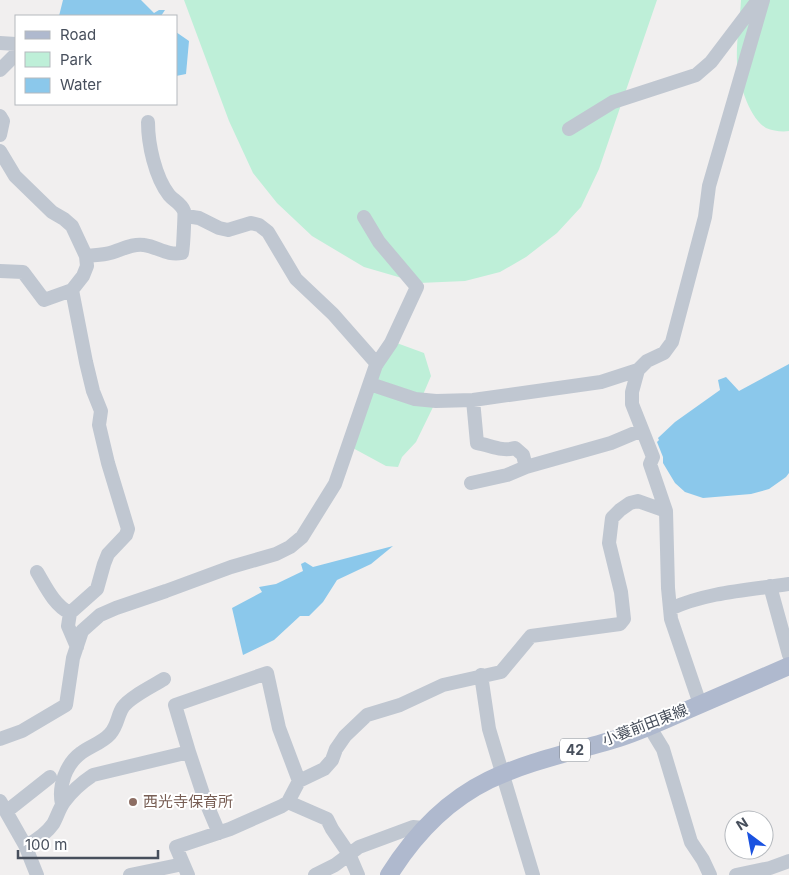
<svg xmlns="http://www.w3.org/2000/svg" width="789" height="875" viewBox="0 0 789 875" font-family="Inter,'Noto Sans JP',sans-serif">
<style>
.green{fill:#beefd8}
.water{fill:#8bc8eb}
.lines{fill:none;stroke-linecap:round;stroke-linejoin:round}
.minor{stroke:#c0c7d1;stroke-width:14}
.major{stroke:#afb9ce;stroke-width:18}
.education-dot{fill:#8d6e63;stroke:#fff;stroke-width:2}
.labels{text-anchor:middle;stroke-width:4;stroke-linejoin:round;paint-order:stroke}
.shield{fill:#fff;stroke:#7e848d;stroke-width:1}
.shield-label{font-size:14px;font-weight:bold;fill:#474f5c}
.street-label{font-size:15px;fill:#474f5c;stroke:#fff}
.education-label{font-size:15px;fill:#785e54;stroke:#fff;text-anchor:start}
</style>
<rect width="100%" height="100%" fill="#f1efef"/>
<path class="green" d="M 184,0 L 657,0 L 599,169 L 581,207 L 557,233 L 526,257 L 500,272 L 465,281 L 419,283 L 364,267 L 312,236 L 277,203 L 253,173 L 229,121 Z
M 741,0 L 789,0 L 789,131 C 782,132 773,131 766,128 C 749,118 738,81 737,62 C 736,42 740,20 741,0 Z
M 394,342 L 424,353 L 431,376 L 419,404 L 434,405 L 416,442 L 402,457 L 398,467 L 386,466 L 351,447 L 371,388 Z"/>
<path class="water" d="M 63,0 L 141,0 L 154,13 L 159,10 L 165,10 L 161,16 L 59,16 Z
M 176,32 L 189,41 L 186,74 L 176,76 Z
M 789,364 L 789,473 L 786,477 L 769,489 L 751,494 L 703,498 L 685,492 L 675,483 L 663,463 L 663,457 L 657,442 L 659,440 L 658,438 L 675,422 L 720,390 L 718,380 L 726,377 L 739,391 Z
M 393,546 L 371,564 L 337,580 L 323,602 L 309,616 L 300,616 L 274,640 L 243,655 L 232,608 L 262,592 L 259,587 L 276,584 L 303,571 L 301,564 L 305,562 L 313,567 Z"/>
<g class="lines">
<path class="minor" d="M 0,43 L 16,44
M 0,70 L 16,54
M 0,116 L 3,121 L 0,135
M 569,129 L 613,102 L 696,75 L 711,62 L 758,0
M 0,151 L 15,176 L 52,212 L 64,219 L 72,226 L 86,256 L 87,266 L 83,276 L 72,290 L 44,300 L 23,272 L 0,271
M 186,216 L 199,218 L 219,228 L 228,230 L 251,223 L 259,225 L 268,232 L 296,279 L 333,314 L 377,364
M 86,256 C 94,255 103,255 110,253 C 121,250 133,243 144,245 C 158,247 167,256 182,253 C 183,251 185,214 184,211 C 181,203 174,201 169,195 C 155,177 148,144 148,122
M 72,290 L 86,362 L 93,391 L 101,411 L 99,425 L 108,463 L 128,529 L 126,535 L 108,554 L 104,564 L 97,589 L 70,613 L 68,626 L 77,647
M 370,384 L 415,399 L 436,401 L 473,400 L 601,382 L 638,370
M 473,400 L 477,443 C 490,445 502,452 515,448 L 523,455 L 526,467
M 471,483 L 507,475 L 526,467 L 611,443 L 642,430
M 37,572 C 46,587 54,605 70,613
M 770,586 L 789,655
M 670,609 C 707,592 749,590 789,584
M 481,675 L 489,729 L 533,875
M 700,704 L 671,619 L 668,588 L 666,511 L 650,464 L 653,457 L 632,404 L 632,392 L 638,370 L 647,361 L 664,353 L 672,342 L 705,217 L 709,186 L 763,0
M 649,726 L 663,749 L 691,842 L 703,860 L 710,875
M 0,739 L 22,731 L 66,705 L 73,658 L 82,631 L 100,615 L 116,608 L 166,591 L 231,567 L 276,554 L 290,547 L 302,537 L 335,484 L 376,365 L 391,343 L 417,287 L 379,242 L 364,217
M 189,752 L 205,800 L 219,833
M 299,781 L 324,769 L 332,760 L 336,749 L 345,736 L 367,715 L 400,705 L 443,685 L 501,672 L 531,636 L 620,624 L 624,619 L 621,592 L 609,543 L 612,518 L 620,510 L 630,503 L 638,501 L 666,511
M 0,801 L 25,845 L 37,875
M 288,802 L 327,819 L 332,829 L 349,854 L 358,875
M 62,804 C 58,786 66,764 81,753 C 90,746 102,743 110,734 C 118,725 117,716 123,707 C 130,697 153,686 164,679
M 7,811 L 50,777
M 26,846 C 37,840 46,834 53,824 C 57,817 59,809 64,802 C 72,791 81,783 93,775 L 189,752 L 175,705 L 267,673 L 279,728 L 299,781 L 288,802 L 282,806 L 230,829 L 176,847 L 188,875
M 130,875 L 183,864
M 315,875 L 335,865 L 359,847 L 413,827 L 423,828
M 736,875 L 770,868 L 789,861"/>
<path class="major" d="M 389,875 C 414,835 446,801 489,780 C 531,760 578,751 622,737 C 646,729 669,718 692,708 C 724,694 757,680 789,666"/>
</g>
<circle class="education-dot" cx="133" cy="802" r="5"/>
<g class="labels">
<rect class="shield" x="560" y="738.5" width="30" height="23" rx="4"/>
<g class="shield-label">
<text x="575" y="755">42</text>
</g>
<g class="street-label">
<text transform="translate(645 725) rotate(-21)" y="5">小蓑前田東線</text>
</g>
<g class="education-label">
<text x="143" y="807">西光寺保育所</text>
</g>
</g>
<rect x="15" y="15" width="162" height="90" fill="#ffffff" stroke="#b5b9be"/>
<rect x="25" y="31" width="25" height="8" fill="#afb9ce" stroke="#b5b9be"/>
<text x="60" y="40" font-size="15" fill="#474f5c">Road</text>
<rect x="25" y="52" width="25" height="15" fill="#beefd8" stroke="#b5b9be"/>
<text x="60" y="65" font-size="15" fill="#474f5c">Park</text>
<rect x="25" y="78" width="25" height="15" fill="#8bc8eb" stroke="#b5b9be"/>
<text x="60" y="90" font-size="15" fill="#474f5c">Water</text>
<g transform="translate(749 835) rotate(328)"><circle r="24" fill="#ffffff" stroke="#b5b9be"/>
<path d="M0-4L9 19L0 12L-9 19Z" fill="#1a52e0"/>
<text y="-8" font-size="14" font-weight="bold" text-anchor="middle" fill="#474f5c">N</text>
</g>
<path d="M18 850v8h140v-8" fill="none" stroke="#474f5c" stroke-width="2.5"/>
<text x="25" y="850" font-size="15" fill="#474f5c" stroke="#ffffff" stroke-width="4" paint-order="stroke">100 m</text>
</svg>
